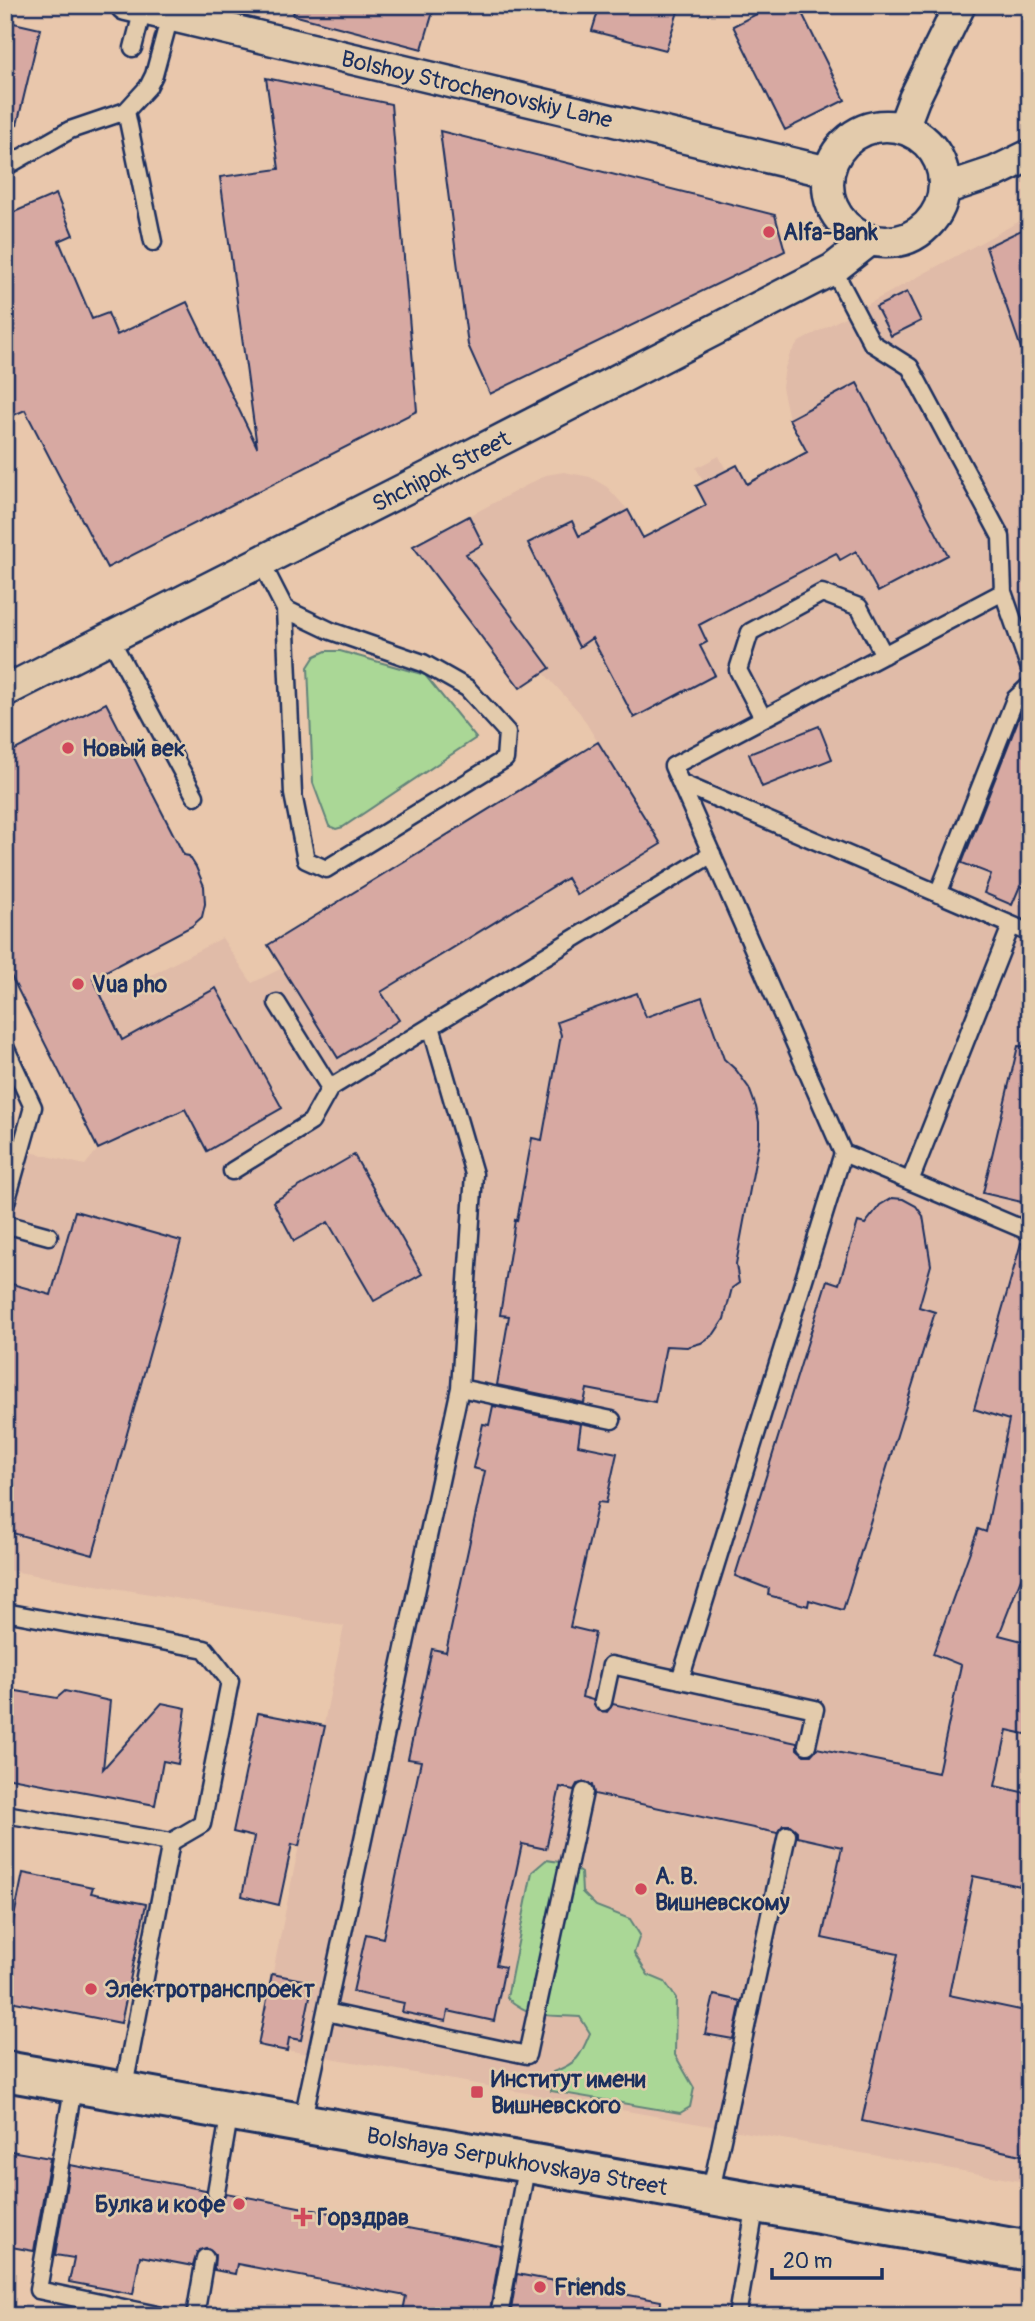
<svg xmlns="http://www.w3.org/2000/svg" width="1035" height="2321" viewBox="0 0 1035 2321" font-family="Pangolin,sans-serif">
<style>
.built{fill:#e0bba8}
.green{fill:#aad796;stroke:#62837a;stroke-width:2}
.building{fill:#d7a9a2;stroke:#1b2f5e;stroke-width:2}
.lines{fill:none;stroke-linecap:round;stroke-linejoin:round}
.service-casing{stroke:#1b2f5e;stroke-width:21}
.minor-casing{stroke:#1b2f5e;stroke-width:35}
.primary-casing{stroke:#1b2f5e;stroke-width:44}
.service{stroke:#e3cbac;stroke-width:16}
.minor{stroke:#e3cbac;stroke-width:30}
.primary{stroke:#e3cbac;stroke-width:38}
.poi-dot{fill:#d1495b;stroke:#e3cbac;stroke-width:2.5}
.labels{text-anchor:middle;stroke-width:5;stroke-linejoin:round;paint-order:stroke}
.street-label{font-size:23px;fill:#1b2f5e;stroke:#e3cbac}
.poi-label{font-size:23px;font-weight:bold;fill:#1b2f5e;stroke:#e3cbac;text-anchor:start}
</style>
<rect width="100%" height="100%" fill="#e9c7ac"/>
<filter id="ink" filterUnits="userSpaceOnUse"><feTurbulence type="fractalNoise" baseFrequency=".0143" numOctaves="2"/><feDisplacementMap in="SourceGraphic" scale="14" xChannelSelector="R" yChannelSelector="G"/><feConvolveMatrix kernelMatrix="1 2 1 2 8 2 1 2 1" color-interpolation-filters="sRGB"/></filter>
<g filter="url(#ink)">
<path class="built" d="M 1029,216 L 1030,2183 L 258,2045 L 344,1626 L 5,1570 L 5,1146 L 85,1165 L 98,1149 L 95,982 L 140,981 L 222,938 L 252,983 L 282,968 L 338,1058 L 398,1021 L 381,992 L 567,878 L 578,895 L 660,844 L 580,713 L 543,672 L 520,688 L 413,546 L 546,475 L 564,472 L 590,477 L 607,487 L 628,510 L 643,538 L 705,505 L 696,486 L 704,482 L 696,468 L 719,456 L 726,470 L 737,465 L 747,483 L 806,452 L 789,419 L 782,387 L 785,368 L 790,354 L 799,342 Z"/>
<path class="green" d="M 326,651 L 340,651 L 425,675 L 476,738 L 343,827 L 336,829 L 329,826 L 313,783 L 308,667 L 315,656 Z
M 546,1860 L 566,1863 L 581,1873 L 582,1892 L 596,1906 L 630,1919 L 640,1935 L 634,1953 L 648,1975 L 665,1982 L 676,1998 L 675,2055 L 694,2088 L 690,2107 L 680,2113 L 551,2091 L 553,2072 C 578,2063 580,2057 590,2033 L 580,2017 C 546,2014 536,2021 507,1998 L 532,1872 Z"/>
<path class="building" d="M 295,5 L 435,5 L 422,49 L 293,15 Z
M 600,5 L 680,5 L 666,50 L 592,31 Z
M 774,5 L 798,5 L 845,100 L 785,130 L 733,26 Z
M 5,21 L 40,29 L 17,125 L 5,123 Z
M 266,78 L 391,104 L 417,411 L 107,568 L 25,410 L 5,419 L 5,216 L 56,194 L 73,235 L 59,241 L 92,319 L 108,313 L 117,335 L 187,302 L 257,447 L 220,177 L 279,169 Z
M 440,131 L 775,215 L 785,251 L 490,394 L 468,345 Z
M 1030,226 L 1030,359 L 1025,360 L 986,247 Z
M 907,292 L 921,321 L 891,336 L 876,307 Z
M 857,383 L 948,555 L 878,592 L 856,551 L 840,560 L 836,553 L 699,625 L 707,642 L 700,646 L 715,675 L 634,718 L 592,638 L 579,647 L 528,543 L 572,521 L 579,536 L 628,510 L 643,538 L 706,505 L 696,486 L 737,465 L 747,484 L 807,452 L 789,419 Z
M 469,516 L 483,544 L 466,554 L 550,668 L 520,688 L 413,546 Z
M 1030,700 L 1030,889 L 1020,886 L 1012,905 L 984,893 L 991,874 L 962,863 L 1024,705 Z
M 106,703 L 184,855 L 189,856 L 196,867 L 204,886 L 205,904 L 202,917 L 192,926 L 93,978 L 122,1040 L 216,988 L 282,1108 L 207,1151 L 185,1109 L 98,1149 L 5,964 L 5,755 Z
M 819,726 L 832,759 L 762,787 L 749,754 Z
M 598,742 L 661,844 L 577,895 L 567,878 L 381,992 L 399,1020 L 338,1058 L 268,945 Z
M 637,993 L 646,1017 L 702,997 L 724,1059 L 736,1070 L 749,1088 L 756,1107 L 759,1122 L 759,1141 L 736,1264 L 739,1283 L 732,1288 L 724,1319 L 714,1334 L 701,1343 L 687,1347 L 666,1346 L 655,1402 L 587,1389 L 584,1403 L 497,1385 L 509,1316 L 500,1315 L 515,1220 L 517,1221 L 532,1138 L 542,1140 L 561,1035 L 557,1022 Z
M 1018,1046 L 1030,1047 L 1030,1204 L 983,1193 Z
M 354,1155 L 422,1274 L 374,1301 L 328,1222 L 294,1241 L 273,1202 Z
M 892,1198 L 903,1199 L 916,1206 L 923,1216 L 931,1265 L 919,1307 L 935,1312 L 843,1610 L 809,1600 L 808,1606 L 768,1595 L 769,1589 L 735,1576 L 827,1280 L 839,1284 L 858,1222 L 865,1224 L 880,1205 Z
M 75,1211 L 181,1241 L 93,1555 L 5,1531 L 5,1282 L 51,1295 Z
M 1021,1243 L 1030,1245 L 1030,1555 L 999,1635 L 1030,1643 L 1030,1735 L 1007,1730 L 995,1786 L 1030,1794 L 1030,1888 L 973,1876 L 949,1995 L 1030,2012 L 1030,2157 L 862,2121 L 898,1954 L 822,1938 L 842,1847 L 797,1837 L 797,1831 L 790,1825 L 783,1825 L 777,1833 L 594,1794 L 592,1785 L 586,1782 L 577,1784 L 574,1790 L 560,1787 L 546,1849 L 522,1844 L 496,1965 L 505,1967 L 494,2021 L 448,2011 L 446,2021 L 402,2012 L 404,2003 L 353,1992 L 366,1934 L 383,1938 L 421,1761 L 408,1759 L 432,1649 L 446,1652 L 485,1471 L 473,1468 L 483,1424 L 489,1425 L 493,1406 L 581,1424 L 578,1445 L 617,1453 L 606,1503 L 598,1502 L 570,1627 L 595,1633 L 582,1697 L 593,1700 L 597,1710 L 607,1712 L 613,1704 L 797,1743 L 797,1749 L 804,1755 L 811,1755 L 817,1748 L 938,1773 L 961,1665 L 933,1654 L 978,1529 L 986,1532 L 1009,1420 L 974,1409 Z
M 5,1689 L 57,1698 L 65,1691 L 110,1701 L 103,1769 L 162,1703 L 186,1708 L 178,1764 L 163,1761 L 155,1805 L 5,1777 Z
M 258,1713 L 325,1726 L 299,1846 L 292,1844 L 279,1905 L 242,1896 L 254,1837 L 233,1832 Z
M 23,1873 L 93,1887 L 91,1893 L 146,1904 L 121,2023 L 5,2000 L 5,1961 Z
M 272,1974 L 313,1982 L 301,2040 L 289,2038 L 287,2051 L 258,2045 Z
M 714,1995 L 741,2001 L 733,2039 L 705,2034 Z
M 5,2150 L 50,2158 L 34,2251 L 5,2246 Z
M 70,2165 L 206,2190 L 206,2196 L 214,2202 L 220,2202 L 226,2193 L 501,2246 L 489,2316 L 402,2316 L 406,2296 L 237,2264 L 235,2274 L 214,2270 L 215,2255 L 206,2248 L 197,2252 L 193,2266 L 140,2256 L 133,2294 L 69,2282 L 74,2258 L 55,2255 Z
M 517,2274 L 661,2301 L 660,2316 L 510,2316 Z"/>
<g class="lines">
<g class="service-casing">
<path id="service" d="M 133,48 L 144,5
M 126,111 L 153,242
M 5,167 L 70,130 L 126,111 L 148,87 L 154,75 L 170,16
M 833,269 L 872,343 L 910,367 L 1001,537 L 1003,592 L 673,766 L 843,1153 L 1030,1232
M 261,562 L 285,609 L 293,794 L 306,860 L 326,869 L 505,759 L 507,732 L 467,688 L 423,663 L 331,631 L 285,609
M 1003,592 L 1030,669
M 110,638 L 195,796
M 763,718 L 738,670 L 750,632 L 822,593 L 859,607 L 884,655
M 681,783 L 1023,930 L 1030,929
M 938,894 L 1015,699 L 1030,685
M 277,1003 L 330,1088
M 431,1026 L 474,1174 L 460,1388
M 5,1047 L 33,1107 L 5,1206
M 232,1171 L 311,1122 L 330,1088 L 712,854
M 910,1181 L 1011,926
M 5,1224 L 49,1236
M 5,1612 L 205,1649 L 230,1681 L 202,1824 L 171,1842 L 5,1814
M 680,1680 L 843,1153
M 603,1702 L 611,1665 L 815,1709 L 807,1745
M 326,2012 L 527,2055 L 584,1792
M 74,2083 L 38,2290 L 162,2316
M 123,2092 L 171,1842
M 302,2123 L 460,1388 L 612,1420
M 216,2192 L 230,2111
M 710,2195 L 787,1835
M 195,2316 L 205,2258
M 499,2316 L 527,2163
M 737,2316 L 756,2203"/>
</g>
<g class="minor-casing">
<path id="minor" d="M 126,5 L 829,172
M828 184a58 58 0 1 1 116 0a58 58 0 1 1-116 0Z
M 903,128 L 914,99 L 960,5
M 944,189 L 995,172 L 1030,155
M 5,691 L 450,466 L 833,269 L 870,240"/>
</g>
<g class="primary-casing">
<path id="primary" d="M 5,2071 L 1030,2251"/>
</g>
<use href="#service" class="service"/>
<use href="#minor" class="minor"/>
<use href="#primary" class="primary"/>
</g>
</g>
<g class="poi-dot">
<circle cx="769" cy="232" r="7"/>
<circle cx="68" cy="748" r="7"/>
<circle cx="78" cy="984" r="7"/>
<circle cx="641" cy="1889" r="7"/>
<circle cx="91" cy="1989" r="7"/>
<rect x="470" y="2085" width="14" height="14" rx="3.5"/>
<circle cx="239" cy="2204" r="7"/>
<path d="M299.5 2206.5h7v7h7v7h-7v7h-7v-7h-7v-7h7z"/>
<circle cx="540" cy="2287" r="7"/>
</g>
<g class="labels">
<g class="street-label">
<text transform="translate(477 89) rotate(13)" y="8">Bolshoy Strochenovskiy Lane</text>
<text transform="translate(441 471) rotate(-27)" y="8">Shchipok Street</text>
<text transform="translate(517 2161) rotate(10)" y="8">Bolshaya Serpukhovskaya Street</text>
</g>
<g class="poi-label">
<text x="783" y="240">Alfa-Bank</text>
<text x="82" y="756">Новый век</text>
<text x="92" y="992">Vua pho</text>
<text x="655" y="1884">А. В.<tspan x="655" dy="26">Вишневскому</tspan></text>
<text x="105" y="1997">Электротранспроект</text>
<text x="491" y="2087">Институт имени<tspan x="491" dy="26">Вишневского</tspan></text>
<text x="225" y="2212" text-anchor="end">Булка и кофе</text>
<text x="317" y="2225">Горздрав</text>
<text x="554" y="2295">Friends</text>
</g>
</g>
<rect width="1035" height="2321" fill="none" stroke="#e3cbac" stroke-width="28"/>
<rect x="14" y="14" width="1007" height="2293" fill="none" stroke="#1b2f5e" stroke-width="2.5" filter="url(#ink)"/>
<path d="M772 2268v10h110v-10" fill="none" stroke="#1b2f5e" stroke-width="3.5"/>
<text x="783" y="2268" font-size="21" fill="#1b2f5e" stroke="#e3cbac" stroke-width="5" paint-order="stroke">20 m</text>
</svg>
